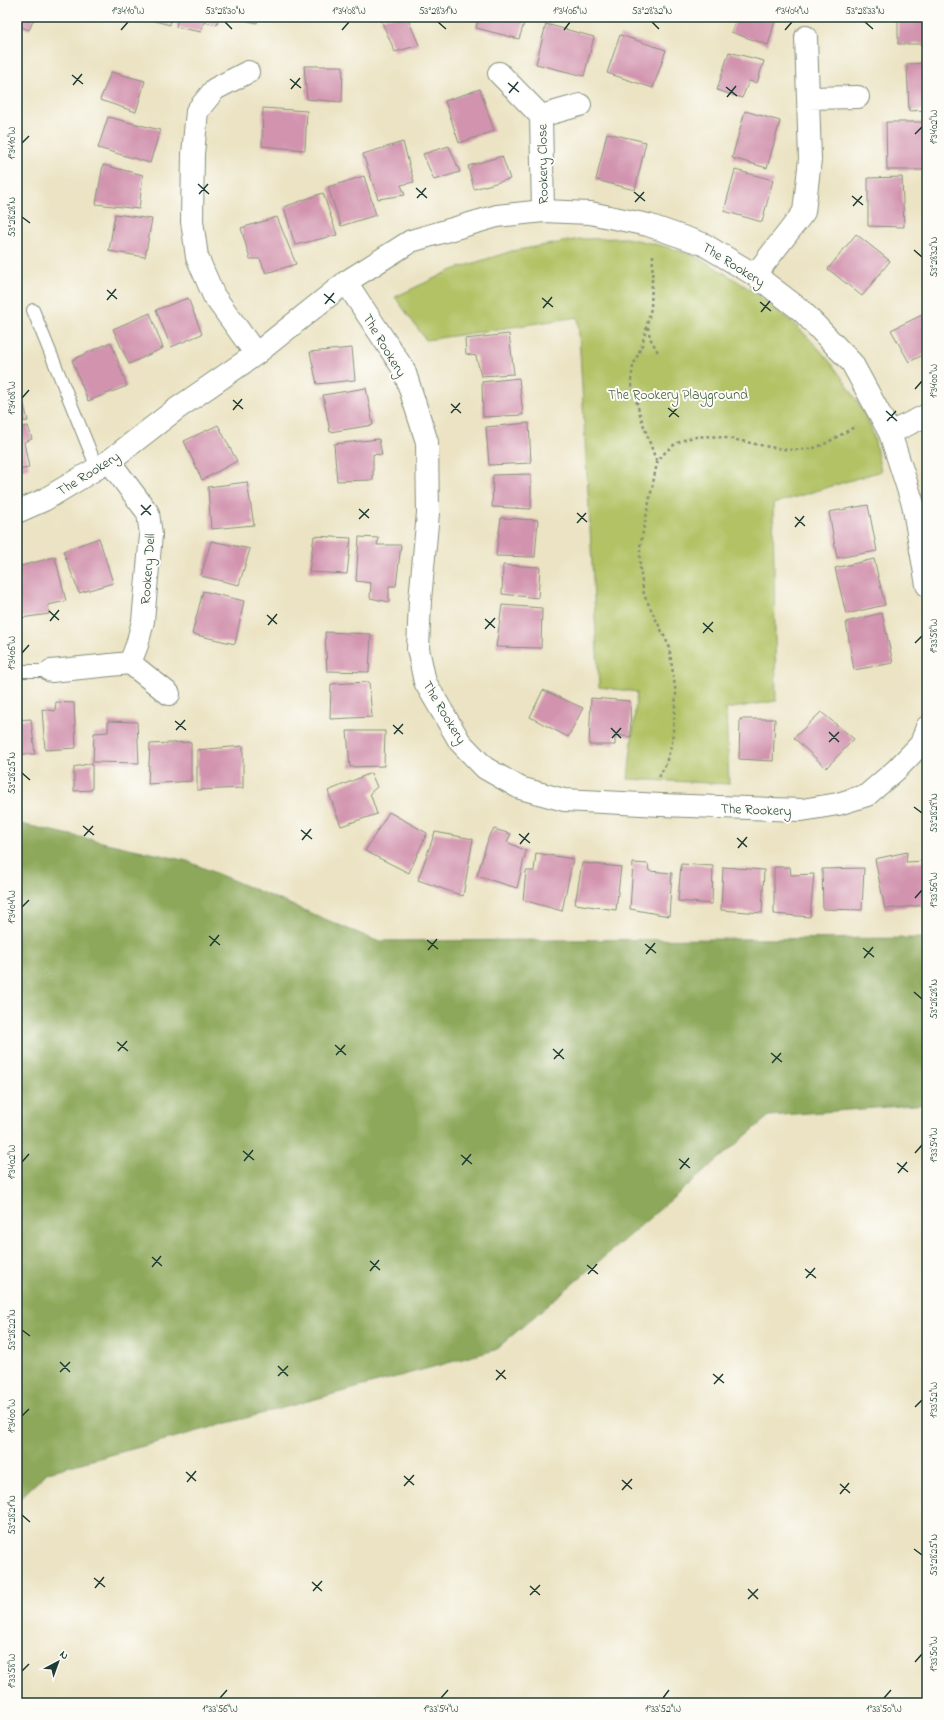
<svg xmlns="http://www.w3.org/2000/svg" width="944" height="1720" viewBox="0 0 944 1720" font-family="'Indie Flower',sans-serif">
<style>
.green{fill:#b2c265;stroke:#68804c}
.forest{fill:#8da85a;stroke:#567247}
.building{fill:#d293ae}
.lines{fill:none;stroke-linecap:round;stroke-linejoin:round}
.lane-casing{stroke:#85907c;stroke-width:14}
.street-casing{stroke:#85907c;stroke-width:24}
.path{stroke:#85907c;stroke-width:2.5;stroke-dasharray:3 3;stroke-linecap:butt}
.lane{stroke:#fff;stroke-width:12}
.street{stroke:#fff;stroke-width:22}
.ticks{fill:none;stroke:#1f3d34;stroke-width:1.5}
.labels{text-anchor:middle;stroke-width:4;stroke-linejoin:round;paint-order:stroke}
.street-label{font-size:14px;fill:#1f3d34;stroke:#fdfcf7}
.park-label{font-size:14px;fill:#445e40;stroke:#fdfcf7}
.neatline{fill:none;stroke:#1f3d34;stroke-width:1.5}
.ticks-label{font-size:10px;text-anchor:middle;fill:#1f3d34}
</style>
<rect width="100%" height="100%" fill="#fdfcf7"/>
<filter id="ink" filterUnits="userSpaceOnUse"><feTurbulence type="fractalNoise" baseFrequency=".025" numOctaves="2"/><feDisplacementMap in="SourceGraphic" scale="8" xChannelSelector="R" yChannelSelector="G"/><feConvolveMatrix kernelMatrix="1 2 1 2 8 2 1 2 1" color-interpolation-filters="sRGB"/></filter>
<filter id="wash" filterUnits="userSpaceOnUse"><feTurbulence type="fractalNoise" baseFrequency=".012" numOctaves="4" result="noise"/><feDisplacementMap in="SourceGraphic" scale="16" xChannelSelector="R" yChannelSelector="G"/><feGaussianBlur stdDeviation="0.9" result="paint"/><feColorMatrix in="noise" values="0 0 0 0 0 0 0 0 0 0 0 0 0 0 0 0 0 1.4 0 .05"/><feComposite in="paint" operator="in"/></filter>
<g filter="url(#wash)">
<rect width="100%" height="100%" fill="#ebe3c3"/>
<path class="green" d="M 625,238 C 647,242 677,248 698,258 C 707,262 715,268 724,273 C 785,309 839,359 869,424 C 876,438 877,456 881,471 L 773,504 L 776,701 L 726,709 L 729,784 L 628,779 L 637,692 L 599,687 L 578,317 L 426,340 L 395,297 L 452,270 L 512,251 L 580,239 Z"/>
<path class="forest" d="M 17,823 L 187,861 L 377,941 L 927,938 L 927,1104 L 769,1116 L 495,1350 L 48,1472 L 17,1501 Z"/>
<g id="blocks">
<path class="building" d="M 17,17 L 35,17 L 29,30 L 17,25 Z
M 140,17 L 171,17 L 170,25 Z
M 178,17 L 219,17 L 217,25 L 204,22 L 201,32 L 176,27 Z
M 230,17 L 258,17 L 257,23 Z
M 302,17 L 312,17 L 311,20 L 302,18 Z
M 386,17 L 407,17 L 419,45 L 395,52 L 381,20 Z
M 478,17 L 526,17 L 519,39 L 476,28 Z
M 737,17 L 761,17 L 775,21 L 768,45 L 731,32 Z
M 898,17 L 927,17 L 927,44 L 898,44 Z
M 546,24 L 594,37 L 584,76 L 536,64 Z
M 620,35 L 666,50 L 653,88 L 607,73 Z
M 729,52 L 764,61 L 757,83 L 749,81 L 742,98 L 717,90 Z
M 927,63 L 927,110 L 909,111 L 907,64 Z
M 304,66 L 343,66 L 342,102 L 307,99 Z
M 111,72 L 145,81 L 136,112 L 100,100 Z
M 480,89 L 494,131 L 459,143 L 445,101 Z
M 263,108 L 307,111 L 305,150 L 262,146 Z
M 745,111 L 780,121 L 767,168 L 732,158 Z
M 108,117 L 160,130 L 150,163 L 98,148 Z
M 886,122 L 927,122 L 927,170 L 887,170 Z
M 607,133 L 646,142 L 635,190 L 596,180 Z
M 403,142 L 414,182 L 401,185 L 405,195 L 378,199 L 363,154 Z
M 449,146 L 460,172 L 434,180 L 423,154 Z
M 502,156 L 510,179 L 474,189 L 468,166 Z
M 103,165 L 143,175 L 139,209 L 96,204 Z
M 735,170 L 773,180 L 762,222 L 724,211 Z
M 364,176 L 376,215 L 341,226 L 328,187 Z
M 902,177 L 904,227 L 868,226 L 868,178 Z
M 323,193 L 337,235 L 295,245 L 284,207 Z
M 115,214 L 152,219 L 145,257 L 109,251 Z
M 277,217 L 296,264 L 266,273 L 260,259 L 250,259 L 241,228 Z
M 856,234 L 890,261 L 862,296 L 828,269 Z
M 188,298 L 202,334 L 171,347 L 156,310 Z
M 150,313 L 163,348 L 129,364 L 113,329 Z
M 924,314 L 927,318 L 927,353 L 909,362 L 891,330 Z
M 509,334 L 514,374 L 481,376 L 476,356 L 466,354 L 465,339 Z
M 111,342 L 127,386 L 88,401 L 72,360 Z
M 352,348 L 355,380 L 317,384 L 310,352 Z
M 519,378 L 523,415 L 483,417 L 482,382 Z
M 17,385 L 19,385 L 28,421 L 17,422 Z
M 366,388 L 373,425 L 330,432 L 323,395 Z
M 529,423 L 531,463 L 489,465 L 486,427 Z
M 218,425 L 237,461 L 202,480 L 184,441 Z
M 28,426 L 32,439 L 24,442 L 29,468 L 17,470 L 17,428 Z
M 379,439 L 382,455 L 373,454 L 373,480 L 337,481 L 334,444 Z
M 531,474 L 531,509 L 492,507 L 493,475 Z
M 247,482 L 254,525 L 211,529 L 208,487 Z
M 868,505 L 877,551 L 837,558 L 829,512 Z
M 501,518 L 538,520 L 535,557 L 496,556 Z
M 314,536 L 351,538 L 347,574 L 309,572 Z
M 359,537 L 379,538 L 377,545 L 401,545 L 396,586 L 389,586 L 389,602 L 370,598 L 371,583 L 356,581 Z
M 99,538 L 113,583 L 79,593 L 63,551 Z
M 211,541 L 250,549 L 239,585 L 201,576 Z
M 55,557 L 66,601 L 48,605 L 49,614 L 21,618 L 17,596 L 17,567 Z
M 874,559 L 885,605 L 846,614 L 835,568 Z
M 503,565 L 540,567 L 538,598 L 502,594 Z
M 203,591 L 244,601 L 235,644 L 192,634 Z
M 502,605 L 542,608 L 541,648 L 496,647 Z
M 882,613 L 893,663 L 854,670 L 846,622 Z
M 325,632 L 371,634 L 369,672 L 327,671 Z
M 369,682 L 372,717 L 330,719 L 331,684 Z
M 543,690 L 583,708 L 568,737 L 530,717 Z
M 591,698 L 630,701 L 631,737 L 615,735 L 615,745 L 589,745 Z
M 56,702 L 74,703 L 76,748 L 45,750 L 42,709 L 55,711 Z
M 821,712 L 854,739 L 826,768 L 794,738 Z
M 31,719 L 35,754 L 17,754 L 17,720 Z
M 740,719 L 775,719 L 773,761 L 739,759 Z
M 108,721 L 137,722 L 139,763 L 93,762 L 94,733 L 108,732 Z
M 347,731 L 385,731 L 384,766 L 350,767 Z
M 191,742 L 191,781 L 148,784 L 150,744 Z
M 243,746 L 243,788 L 197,790 L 197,750 Z
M 92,763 L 92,790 L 74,791 L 74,767 Z
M 371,773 L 377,787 L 370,793 L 377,814 L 341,826 L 328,791 Z
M 389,812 L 427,833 L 409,873 L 365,851 Z
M 494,829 L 511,834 L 507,842 L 526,851 L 517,888 L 477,876 L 489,836 Z
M 435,832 L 473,839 L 463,896 L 418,880 Z
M 907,852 L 906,862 L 926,861 L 927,905 L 885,909 L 875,859 Z
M 536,853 L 573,859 L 562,911 L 523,900 L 526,871 L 534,871 Z
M 582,863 L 621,867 L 616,910 L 575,904 Z
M 633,863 L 648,864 L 649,871 L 672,873 L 669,916 L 630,909 Z
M 681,864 L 713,866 L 712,904 L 678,901 Z
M 723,867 L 764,870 L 762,913 L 721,910 Z
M 774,867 L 790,867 L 791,875 L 814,874 L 810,917 L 774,914 Z
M 864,868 L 862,910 L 823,909 L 822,869 Z"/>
</g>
</g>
<g filter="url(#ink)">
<use href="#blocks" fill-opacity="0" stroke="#85907c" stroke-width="1"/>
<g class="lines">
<g class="lane-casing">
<path id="lane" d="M 33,310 L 97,468
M 17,671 L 51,671"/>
</g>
<g class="street-casing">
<path id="street" d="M 248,72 L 215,89 L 197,111 L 193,154 L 192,221 L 197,257 L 214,296 L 256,354
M 499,73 L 541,116 L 580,105
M 808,98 L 858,97
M 541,116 L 543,211
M 755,275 L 804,212 L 810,159 L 806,37
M 346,282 L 404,370 L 427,442 L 428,513 L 420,600 L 418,649 L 425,682 L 460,742 L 485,768 L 520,788 L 564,800 L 661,805 L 802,810 L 838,804 L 867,795 L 896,770 L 921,744 L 927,727
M 890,433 L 927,415
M 109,461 L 148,513 L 151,535 L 143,621 L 137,645 L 130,663
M 17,512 L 44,500 L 109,461 L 175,410 L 256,354 L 346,282 L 411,241 L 497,216 L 543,211 L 590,213 L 648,225 L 703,244 L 755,275 L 802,311 L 852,363 L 890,433 L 913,504 L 927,585
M 51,671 L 130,663 L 169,694"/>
</g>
<path class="path" d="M 653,255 L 651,308 L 642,345 L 633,366 L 631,381 L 641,418 L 657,463
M 648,327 L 650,338 L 659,354
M 659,777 L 665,766 L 672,743 L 676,694 L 669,646 L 644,595 L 640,569 L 640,547 L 657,463 C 693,406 762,460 813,448 C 824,446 845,432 856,426"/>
<use href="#lane" class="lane"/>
<use href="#street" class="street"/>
</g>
</g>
<path class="ticks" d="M 225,22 L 232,29M 438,22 L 446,29M 652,22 L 659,29M 865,22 L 873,29M 121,30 L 128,22M 342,30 L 349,22M 564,30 L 570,22M 785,30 L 792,22M 72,75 L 83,84M 290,79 L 301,88M 508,83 L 519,92M 73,85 L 82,74M 726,87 L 737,96M 291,89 L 300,78M 509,93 L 518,82M 727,97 L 736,86M 915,134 L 922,127M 22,143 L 29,136M 198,184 L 209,194M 416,188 L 427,198M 634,192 L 645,201M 199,194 L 208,184M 852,196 L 863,205M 417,198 L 426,188M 635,202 L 644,192M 853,206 L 862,196M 22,217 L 30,223M 914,250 L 922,257M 107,290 L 117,299M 324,294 L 335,303M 542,298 L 553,307M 107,300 L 116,289M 760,302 L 771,311M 325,304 L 334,293M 543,308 L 552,297M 761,312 L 770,301M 915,389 L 922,381M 22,398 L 29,390M 233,400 L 243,409M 451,404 L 461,413M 668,408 L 679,417M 233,410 L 242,399M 886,411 L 897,421M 451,413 L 460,403M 669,417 L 678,407M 887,421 L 896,411M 141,505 L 151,515M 359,509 L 369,518M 577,513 L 587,522M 141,515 L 151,505M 795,517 L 805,526M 359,519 L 369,509M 577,523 L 586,513M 795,527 L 804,516M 49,611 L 59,620M 267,615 L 277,624M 485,619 L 495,628M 50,621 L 59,610M 703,623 L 713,632M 268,625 L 277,614M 485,629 L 495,618M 703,633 L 713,622M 915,643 L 922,636M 22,653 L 29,645M 175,721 L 186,730M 393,725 L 403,734M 611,728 L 621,738M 176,730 L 185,720M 829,732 L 839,742M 394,734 L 403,724M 612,738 L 621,728M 829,742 L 839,732M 22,773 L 30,780M 914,807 L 922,813M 83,826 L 94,835M 301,830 L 312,839M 519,834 L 530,843M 84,836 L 93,826M 737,838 L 747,847M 302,840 L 311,829M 520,844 L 529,833M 738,848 L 747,837M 915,898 L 922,890M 22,907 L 29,900M 209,936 L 220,945M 427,940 L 438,949M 645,944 L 656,953M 210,946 L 219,935M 863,948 L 874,957M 428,950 L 437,939M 646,954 L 655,943M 864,958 L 873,947M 914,992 L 922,999M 117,1042 L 128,1051M 335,1045 L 346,1055M 553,1049 L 564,1059M 118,1051 L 127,1041M 771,1053 L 782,1062M 336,1055 L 345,1045M 554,1059 L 563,1049M 772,1063 L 781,1053M 243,1151 L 254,1160M 915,1153 L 922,1145M 461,1155 L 472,1164M 679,1159 L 690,1168M 244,1161 L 253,1150M 22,1162 L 29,1154M 897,1163 L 908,1172M 462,1165 L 471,1154M 680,1169 L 689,1158M 898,1173 L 907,1162M 152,1257 L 162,1266M 370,1261 L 380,1270M 587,1265 L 598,1274M 152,1267 L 161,1256M 805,1269 L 816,1278M 370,1271 L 379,1260M 588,1274 L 597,1264M 806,1278 L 815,1268M 22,1330 L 30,1336M 60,1362 L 70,1372M 278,1366 L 288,1376M 496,1370 L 506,1379M 60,1372 L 70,1362M 713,1374 L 724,1383M 278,1376 L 288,1366M 496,1380 L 505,1370M 714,1384 L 723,1374M 915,1407 L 922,1400M 22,1416 L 29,1409M 186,1472 L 196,1481M 404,1476 L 414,1485M 622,1480 L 632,1489M 187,1482 L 196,1471M 840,1484 L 850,1493M 404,1486 L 414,1475M 622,1490 L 632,1479M 840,1494 L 849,1483M 22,1515 L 30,1522M 914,1549 L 922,1555M 94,1578 L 105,1587M 312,1582 L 322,1591M 530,1586 L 540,1595M 95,1588 L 104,1577M 748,1589 L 758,1599M 313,1591 L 322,1581M 530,1595 L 540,1585M 748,1599 L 758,1589M 915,1662 L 922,1654M 22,1671 L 29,1664M 220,1698 L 227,1690M 441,1698 L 448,1690M 663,1698 L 669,1690M 884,1698 L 891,1690"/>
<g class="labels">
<g class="street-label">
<text transform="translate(542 164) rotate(-91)" y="5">Rookery Close</text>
<text transform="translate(734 264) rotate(32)" y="5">The Rookery</text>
<text transform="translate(385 345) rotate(59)" y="5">The Rookery</text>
<text transform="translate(88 473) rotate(-32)" y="5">The Rookery</text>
<text transform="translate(147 569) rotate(-86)" y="5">Rookery Dell</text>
<text transform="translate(445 712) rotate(59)" y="5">The Rookery</text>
<text transform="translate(756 809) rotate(2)" y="5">The Rookery</text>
</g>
<g class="park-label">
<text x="678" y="399">The Rookery Playground</text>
</g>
</g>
<rect width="944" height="1720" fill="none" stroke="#fdfcf7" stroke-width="44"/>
<g transform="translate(58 1662) rotate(41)" stroke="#fdfcf7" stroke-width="3" paint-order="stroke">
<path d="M0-3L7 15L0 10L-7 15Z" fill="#1f3d34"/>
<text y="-6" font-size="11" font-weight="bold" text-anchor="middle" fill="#1f3d34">N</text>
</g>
<rect x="22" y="22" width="900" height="1676" class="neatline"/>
<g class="ticks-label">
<text x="128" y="14">1°34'10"W</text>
<text x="225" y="14">53°28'30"N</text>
<text x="349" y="14">1°34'08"W</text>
<text x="438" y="14">53°28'31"N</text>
<text x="570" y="14">1°34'06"W</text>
<text x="652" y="14">53°28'32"N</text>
<text x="792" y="14">1°34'04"W</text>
<text x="865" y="14">53°28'33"N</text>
<text transform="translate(933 127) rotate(-90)" y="4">1°34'02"W</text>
<text transform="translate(11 143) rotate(-90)" y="4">1°34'10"W</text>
<text transform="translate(11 217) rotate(-90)" y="4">53°28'28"N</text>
<text transform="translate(933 257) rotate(-90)" y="4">53°28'32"N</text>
<text transform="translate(933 381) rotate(-90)" y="4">1°34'00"W</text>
<text transform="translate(11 398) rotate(-90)" y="4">1°34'08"W</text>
<text transform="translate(933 636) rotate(-90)" y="4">1°33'58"W</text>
<text transform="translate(11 653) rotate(-90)" y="4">1°34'06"W</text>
<text transform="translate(11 773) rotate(-90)" y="4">53°28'25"N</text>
<text transform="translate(933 813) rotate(-90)" y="4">53°28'29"N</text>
<text transform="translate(933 890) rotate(-90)" y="4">1°33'56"W</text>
<text transform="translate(11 907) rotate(-90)" y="4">1°34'04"W</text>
<text transform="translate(933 999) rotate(-90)" y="4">53°28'28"N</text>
<text transform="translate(933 1145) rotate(-90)" y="4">1°33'54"W</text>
<text transform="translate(11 1162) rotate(-90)" y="4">1°34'02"W</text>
<text transform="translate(11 1330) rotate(-90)" y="4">53°28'22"N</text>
<text transform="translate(933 1400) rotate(-90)" y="4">1°33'52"W</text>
<text transform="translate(11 1416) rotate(-90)" y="4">1°34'00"W</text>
<text transform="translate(11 1515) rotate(-90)" y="4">53°28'21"N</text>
<text transform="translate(933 1555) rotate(-90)" y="4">53°28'25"N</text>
<text transform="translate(933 1654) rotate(-90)" y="4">1°33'50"W</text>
<text transform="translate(11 1671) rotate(-90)" y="4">1°33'58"W</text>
<text x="220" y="1712">1°33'56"W</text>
<text x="441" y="1712">1°33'54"W</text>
<text x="663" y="1712">1°33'52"W</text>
<text x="884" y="1712">1°33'50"W</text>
</g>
</svg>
